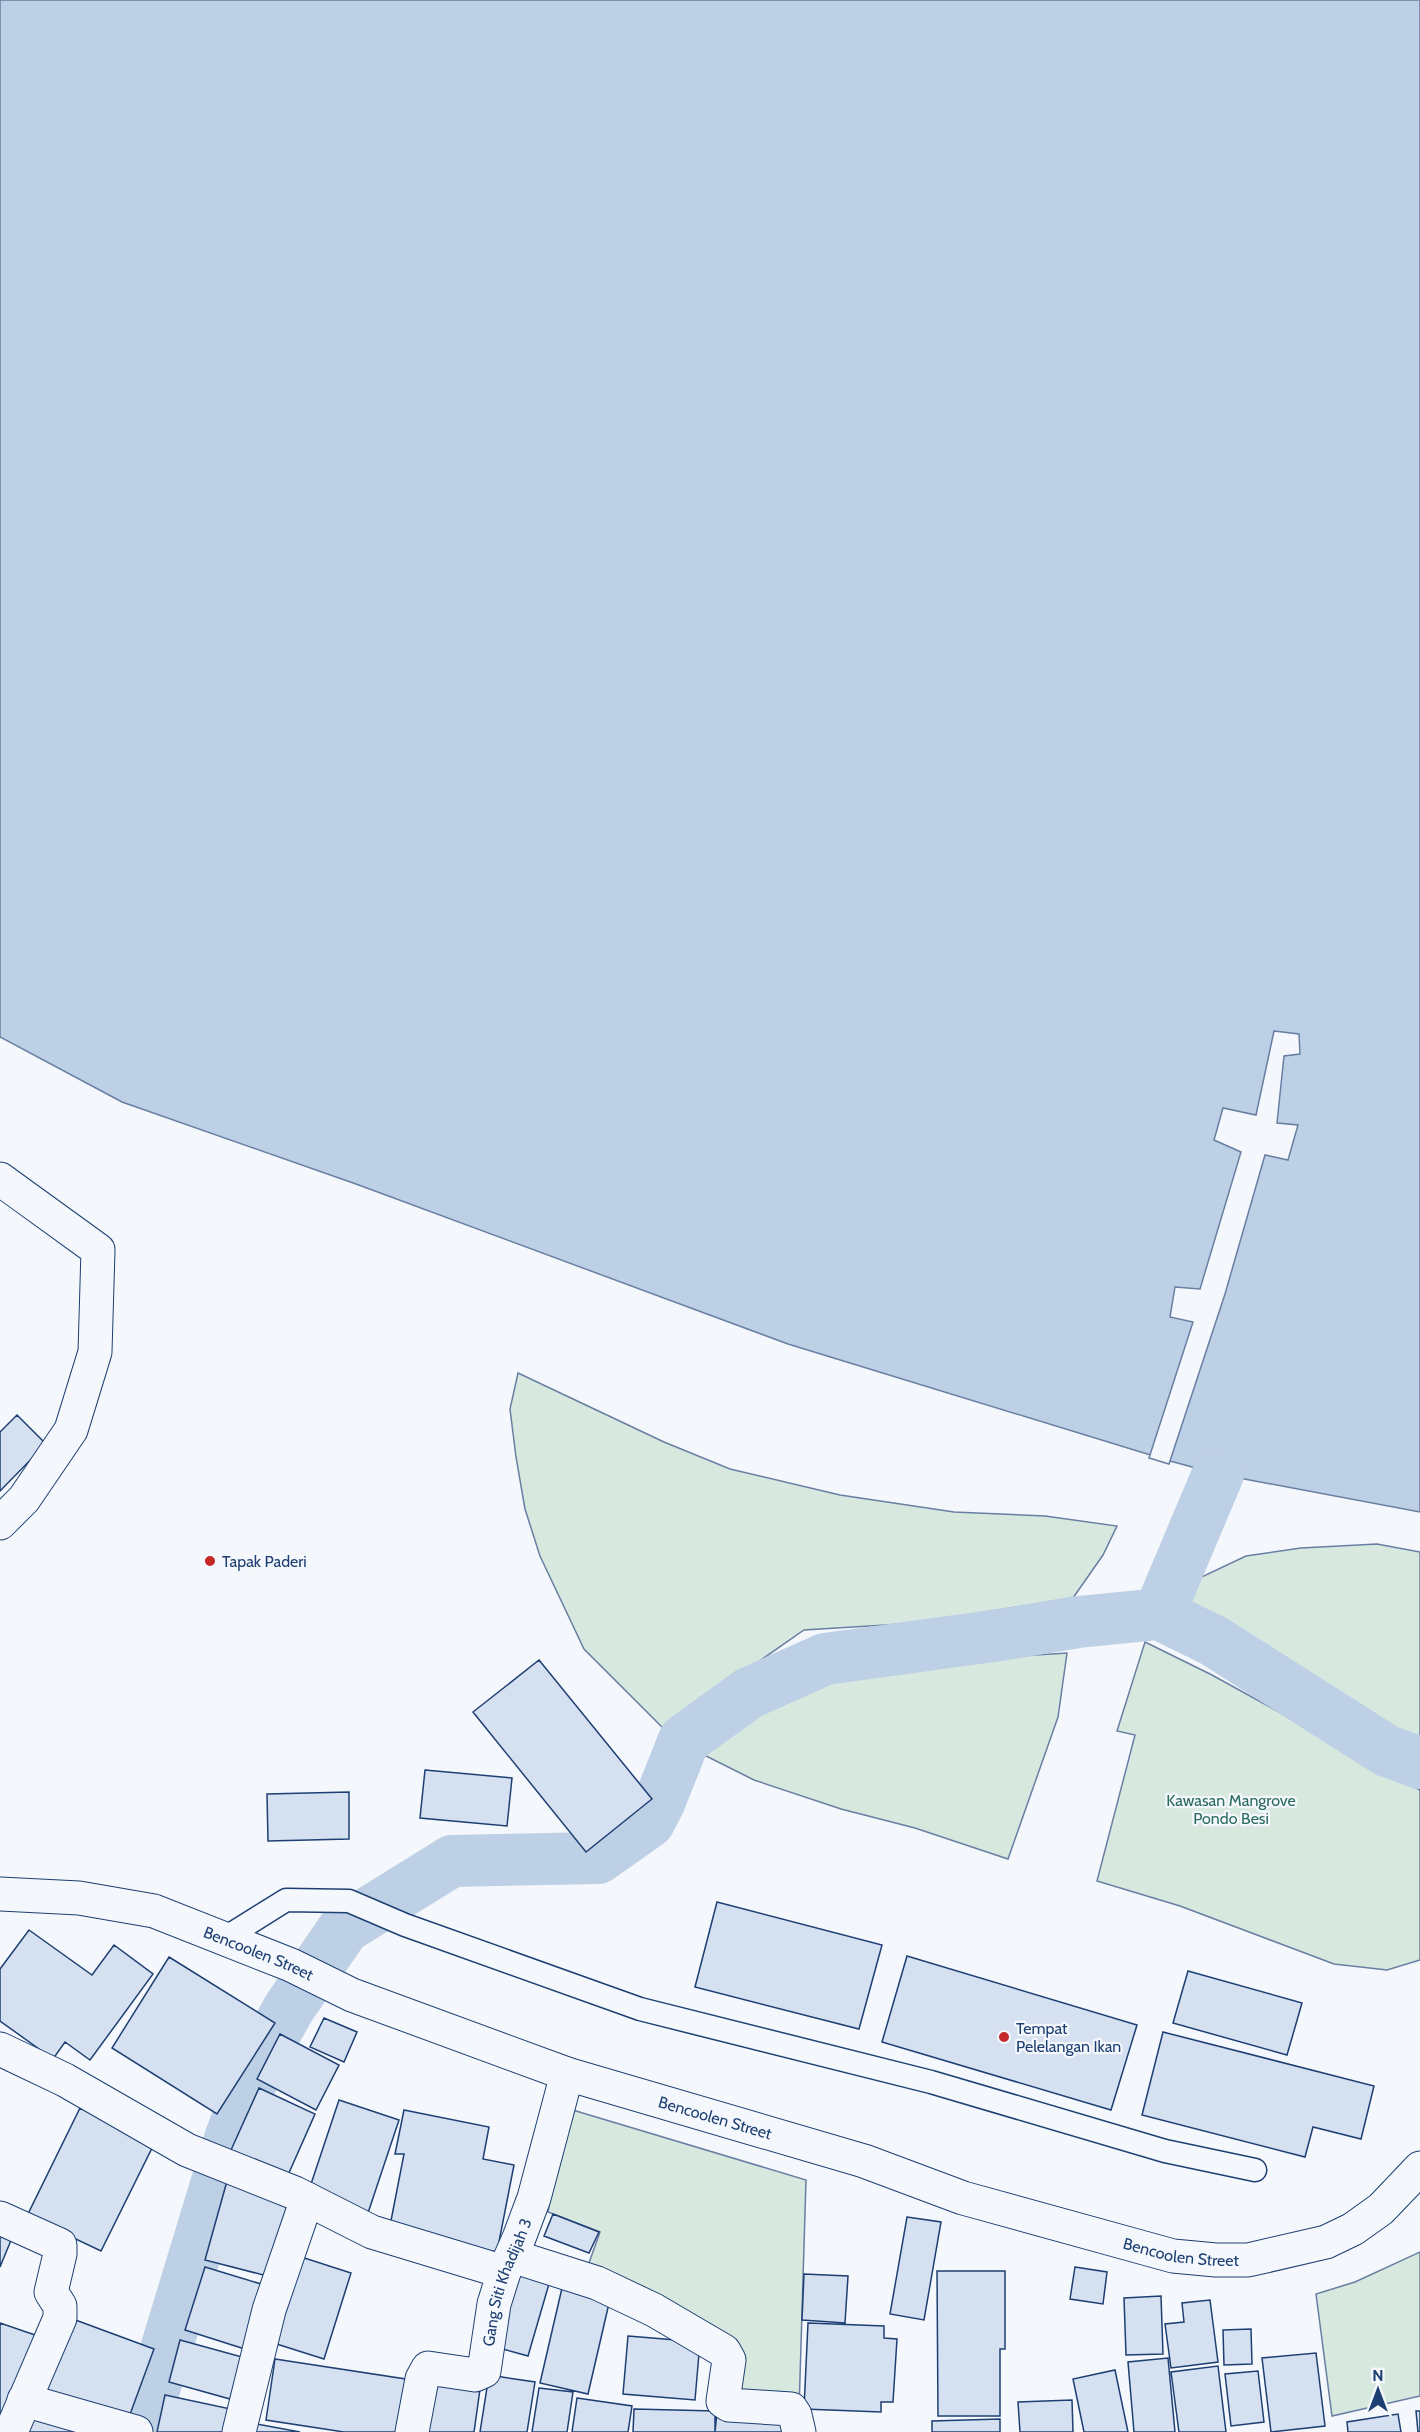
<svg xmlns="http://www.w3.org/2000/svg" width="1420" height="2432" viewBox="0 0 1420 2432" font-family="Cabin,sans-serif">
<style>
.green{fill:#d7e8df;stroke:#687fa3;stroke-width:1.5}
.water{fill:#bed0e5;stroke:#687fa3;stroke-width:1.5}
.pier{fill:#f4f7fb;stroke:#687fa3;stroke-width:1.5}
.lines{fill:none;stroke-linecap:round;stroke-linejoin:round}
.canal{stroke:#bed0e5;stroke-width:52}
.building{fill:#d5e0f0;stroke:#1d3f73;stroke-width:1.5}
.lane-casing{stroke:#1d3f73;stroke-width:25}
.street-casing{stroke:#1d3f73;stroke-width:35}
.primary-casing{stroke:#1d3f73;stroke-width:35}
.lane{stroke:#f4f7fb;stroke-width:22}
.street{stroke:#f4f7fb;stroke-width:33}
.primary{stroke:#f4f7fb;stroke-width:33}
.poi-dot{fill:#c62828;stroke:#f4f7fb;stroke-width:2}
.labels{text-anchor:middle;stroke-width:4.5;stroke-linejoin:round;paint-order:stroke}
.poi-label{font-size:16px;fill:#1d3f73;stroke:#f4f7fb;text-anchor:start}
.park-label{font-size:16px;fill:#2c6c60;stroke:#f4f7fb}
.street-label{font-size:16px;fill:#1d3f73;stroke:#f4f7fb}
</style>
<rect width="100%" height="100%" fill="#f4f7fb"/>
<path class="green" d="M 518,1373 L 664,1442 L 730,1469 L 840,1495 L 954,1512 L 1045,1516 L 1117,1526 L 1103,1555 L 1073,1598 L 918,1623 L 804,1630 L 758,1662 L 669,1734 L 584,1649 L 540,1556 L 525,1509 L 516,1457 L 510,1409 Z
M 1377,1544 L 1420,1552 L 1420,1746 L 1340,1705 L 1282,1667 L 1246,1636 L 1178,1606 L 1193,1581 L 1246,1556 L 1301,1548 Z
M 1145,1642 L 1212,1675 L 1420,1790 L 1420,1960 L 1387,1970 L 1334,1964 L 1180,1906 L 1097,1881 L 1135,1735 L 1117,1731 Z
M 1067,1653 L 1058,1717 L 1008,1859 L 915,1828 L 841,1809 L 754,1780 L 698,1752 L 711,1735 L 763,1703 L 829,1680 L 907,1663 Z
M 566,2108 L 806,2180 L 799,2411 L 728,2403 L 733,2355 L 584,2277 L 600,2232 L 548,2212 Z
M 1420,2252 L 1420,2396 L 1332,2416 L 1316,2294 L 1355,2282 Z"/>
<path class="water" d="M 0,0 L 1420,0 L 1420,1512 L 1218,1474 L 1170,1461 L 788,1344 L 356,1184 L 122,1102 L 0,1037 Z"/>
<path class="pier" d="M 1274,1031 L 1299,1034 L 1300,1054 L 1284,1056 L 1277,1123 L 1298,1125 L 1288,1160 L 1265,1155 L 1225,1294 L 1169,1464 L 1149,1458 L 1193,1322 L 1170,1317 L 1175,1287 L 1200,1289 L 1241,1152 L 1214,1140 L 1223,1108 L 1256,1115 Z"/>
<g class="lines">
<path class="canal" d="M 1159,1614 L 1214,1641 L 1387,1751 L 1420,1763
M 141,2432 L 230,2139 L 259,2062 L 289,2008 L 344,1928 L 452,1861 L 598,1858 L 649,1822 L 659,1803 L 684,1740 L 749,1693 L 825,1659 L 1000,1635 L 1078,1622 L 1159,1614 L 1218,1474"/>
</g>
<path class="building" d="M 17,1415 L 46,1444 L 0,1491 L 0,1432 Z
M 539,1660 L 652,1799 L 586,1852 L 473,1712 Z
M 425,1770 L 512,1778 L 507,1826 L 420,1818 Z
M 349,1792 L 349,1839 L 268,1841 L 267,1794 Z
M 717,1902 L 882,1945 L 859,2029 L 695,1987 Z
M 29,1930 L 92,1975 L 114,1945 L 153,1974 L 90,2060 L 65,2042 L 53,2059 L 0,2021 L 0,1969 Z
M 907,1956 L 1137,2025 L 1111,2110 L 882,2042 Z
M 169,1957 L 275,2023 L 217,2114 L 112,2048 Z
M 1188,1971 L 1302,2003 L 1287,2055 L 1173,2023 Z
M 324,2018 L 357,2032 L 344,2062 L 310,2047 Z
M 1163,2032 L 1374,2086 L 1361,2139 L 1313,2127 L 1305,2157 L 1142,2115 Z
M 280,2034 L 339,2065 L 316,2110 L 257,2079 Z
M 259,2088 L 315,2114 L 288,2175 L 231,2150 Z
M 339,2100 L 399,2120 L 368,2213 L 308,2193 Z
M 80,2108 L 154,2144 L 101,2251 L 27,2216 Z
M 404,2110 L 489,2127 L 483,2159 L 514,2165 L 497,2252 L 389,2231 L 404,2154 L 395,2154 Z
M 227,2181 L 297,2199 L 275,2278 L 205,2260 Z
M 553,2214 L 599,2232 L 589,2253 L 544,2236 Z
M 907,2217 L 941,2222 L 924,2320 L 890,2314 Z
M 0,2228 L 14,2233 L 0,2267 Z
M 292,2254 L 351,2273 L 324,2359 L 264,2340 Z
M 205,2267 L 271,2287 L 251,2351 L 185,2330 Z
M 515,2267 L 551,2277 L 528,2356 L 492,2346 Z
M 1075,2267 L 1107,2272 L 1103,2304 L 1070,2299 Z
M 937,2271 L 1005,2271 L 1005,2349 L 1000,2349 L 1000,2416 L 938,2416 Z
M 804,2274 L 848,2276 L 845,2323 L 802,2320 Z
M 562,2288 L 610,2299 L 588,2394 L 540,2383 Z
M 1161,2296 L 1163,2354 L 1126,2355 L 1124,2298 Z
M 1210,2300 L 1218,2362 L 1171,2368 L 1165,2324 L 1184,2322 L 1182,2303 Z
M 62,2315 L 154,2349 L 125,2428 L 33,2394 Z
M 0,2323 L 35,2335 L 0,2425 Z
M 808,2323 L 884,2326 L 884,2338 L 897,2339 L 893,2402 L 881,2402 L 881,2412 L 804,2409 Z
M 1251,2329 L 1252,2364 L 1224,2365 L 1223,2330 Z
M 628,2336 L 700,2342 L 695,2400 L 623,2394 Z
M 180,2340 L 242,2357 L 230,2399 L 169,2382 Z
M 1316,2353 L 1325,2426 L 1271,2432 L 1262,2358 Z
M 1168,2358 L 1175,2432 L 1134,2432 L 1128,2362 Z
M 275,2359 L 412,2380 L 404,2432 L 344,2432 L 266,2420 Z
M 1218,2366 L 1226,2432 L 1179,2432 L 1171,2372 Z
M 1115,2370 L 1128,2432 L 1084,2432 L 1073,2379 Z
M 1258,2371 L 1264,2422 L 1231,2426 L 1225,2374 Z
M 429,2374 L 481,2382 L 474,2432 L 421,2432 Z
M 489,2375 L 535,2382 L 527,2432 L 480,2432 Z
M 539,2388 L 573,2392 L 567,2432 L 532,2432 Z
M 165,2395 L 240,2411 L 236,2432 L 157,2432 Z
M 577,2398 L 632,2406 L 628,2432 L 572,2432 Z
M 1072,2400 L 1073,2432 L 1020,2432 L 1018,2402 Z
M 634,2409 L 715,2411 L 715,2432 L 633,2432 Z
M 35,2410 L 100,2432 L 27,2432 Z
M 1416,2411 L 1420,2411 L 1420,2432 L 1418,2432 Z
M 717,2412 L 793,2418 L 792,2432 L 715,2432 Z
M 1398,2414 L 1401,2432 L 1348,2432 L 1347,2422 Z
M 1000,2419 L 1000,2432 L 932,2432 L 932,2421 Z
M 246,2422 L 300,2432 L 244,2432 Z"/>
<g class="lines">
<g class="lane-casing">
<path id="lane" d="M 225,1938 L 286,1900 L 349,1901 L 405,1925 L 640,2009 L 931,2082 L 1165,2151 L 1255,2170"/>
</g>
<g class="street-casing">
<g id="street">
<path d="M 0,1179 L 98,1250 L 95,1352 L 71,1430 L 24,1499 L 0,1523"/>
<path d="M 0,2049 L 65,2080 L 187,2150 L 295,2193 L 372,2232 L 504,2272"/>
<path d="M 0,2218 L 60,2245 L 60,2254 L 51,2292 L 60,2306 L 60,2318 L 11,2432"/>
<path d="M 512,2256 L 597,2283 L 654,2310 L 724,2351 L 729,2360 L 723,2401 L 729,2405 L 791,2409 L 795,2415 L 799,2432"/>
<path d="M 24,2400 L 136,2432"/>
<path d="M 239,2432 L 269,2310 L 307,2199"/>
<path id="s1" d="M 412,2432 L 422,2379 L 428,2368 L 475,2375 L 484,2371 L 494,2304 L 504,2272 L 519,2238 L 534,2198 L 567,2074"/>
</g>
</g>
<g class="primary-casing">
<g id="primary">
<path id="s2" d="M 0,1894 L 79,1898 L 154,1911 L 291,1965 L 352,1995 L 567,2074 L 864,2161 L 963,2198 L 1173,2256 L 1216,2260 L 1248,2260 L 1326,2242 L 1353,2229 L 1381,2209 L 1420,2168"/>
</g>
</g>
<use href="#lane" class="lane"/>
<use href="#street" class="street"/>
<use href="#primary" class="primary"/>
</g>
<g class="poi-dot">
<circle cx="210" cy="1561" r="6"/>
<circle cx="1004" cy="2037" r="6"/>
</g>
<g class="labels">
<g class="poi-label">
<text x="222" y="1567">Tapak Paderi</text>
<text x="1016" y="2034">Tempat<tspan x="1016" dy="18">Pelelangan Ikan</tspan></text>
</g>
<g class="park-label">
<text x="1231" y="1806">Kawasan Mangrove<tspan x="1231" dy="18">Pondo Besi</tspan></text>
</g>
<g class="street-label">
<text dy="6" stroke="none"><textPath href="#s2" startOffset="268">Bencoolen Street</textPath></text>
<text dy="6" stroke="none"><textPath href="#s2" startOffset="754">Bencoolen Street</textPath></text>
<text dy="6" stroke="none"><textPath href="#s2" startOffset="1240">Bencoolen Street</textPath></text>
<text dy="6" stroke="none"><textPath href="#s1" startOffset="216">Gang Siti Khadijah 3</textPath></text>
</g>
</g>
<g transform="translate(1378 2390)" stroke="#f4f7fb" stroke-width="4.5" paint-order="stroke">
<path d="M0-4.5L10 22L0 15L-10 22Z" fill="#1d3f73"/>
<text y="-9" font-size="16" font-weight="bold" text-anchor="middle" fill="#1d3f73">N</text>
</g>
</svg>
